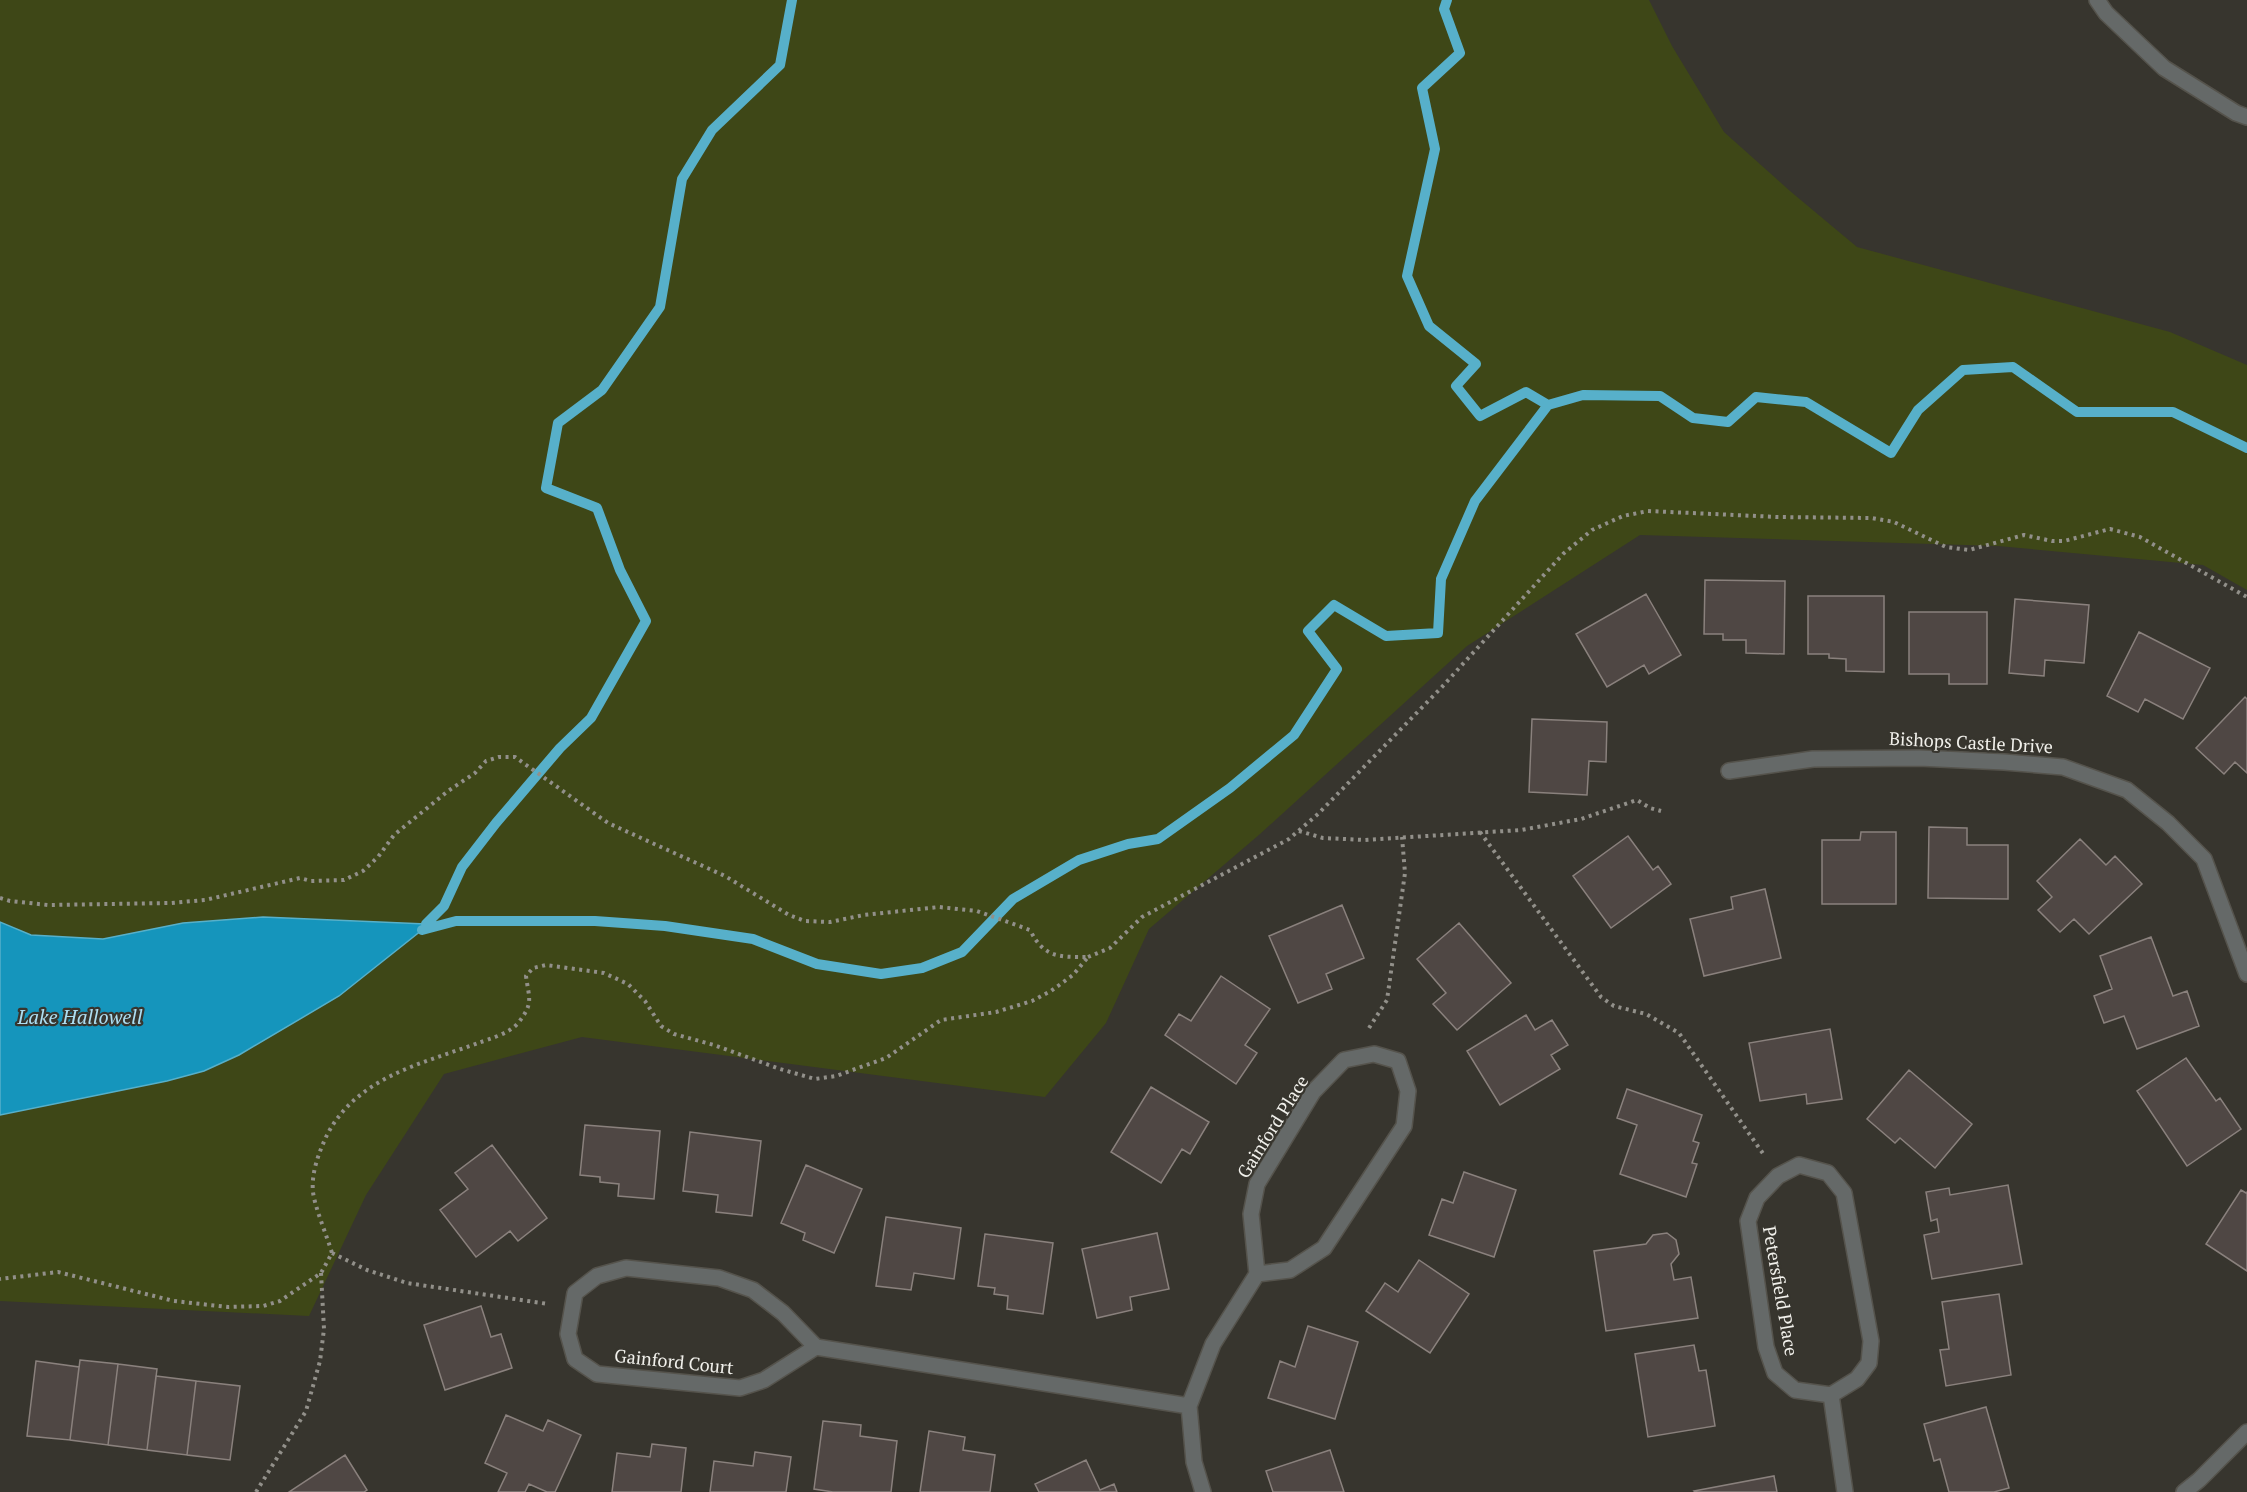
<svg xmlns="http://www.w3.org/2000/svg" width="2247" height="1492" viewBox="0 0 2247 1492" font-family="'PT Serif',serif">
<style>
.green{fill:#3e4717}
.water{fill:#1595bc;stroke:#57b0ca;stroke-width:1.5}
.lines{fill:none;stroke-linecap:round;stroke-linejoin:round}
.stream{stroke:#57b0ca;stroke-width:10}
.building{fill:#4f4744;stroke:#8a817d;stroke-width:1.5}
.minor-casing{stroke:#55534c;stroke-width:18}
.tertiary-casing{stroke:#55534c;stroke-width:18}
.path{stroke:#92908a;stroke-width:4;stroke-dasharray:3 4.5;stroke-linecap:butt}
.minor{stroke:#656968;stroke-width:15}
.tertiary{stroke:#656968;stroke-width:15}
.labels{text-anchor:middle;stroke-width:4.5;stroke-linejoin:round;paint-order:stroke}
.street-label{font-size:18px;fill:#f1f0eb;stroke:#37352e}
.water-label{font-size:20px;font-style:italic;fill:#addef2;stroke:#37352e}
</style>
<rect width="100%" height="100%" fill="#37352e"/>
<path class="green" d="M 0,0 L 1649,0 L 1672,46 L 1724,132 L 1790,191 L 1857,247 L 2170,332 L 2247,365 L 2247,590 L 2203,565 L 1998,546 L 1640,535 L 1467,646 L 1260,834 L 1149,929 L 1106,1023 L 1045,1097 L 582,1037 L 444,1074 L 366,1195 L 309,1316 L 0,1301 Z"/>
<path class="water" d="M 263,917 L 426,924 L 429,920 L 422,930 L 339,996 L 239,1055 L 204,1071 L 167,1081 L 0,1115 L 0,922 L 31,935 L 103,939 L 183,923 Z"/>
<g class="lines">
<path class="stream" d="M 1447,0 L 1444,9 L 1460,53 L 1422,88 L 1435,149 L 1407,276 L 1429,326 L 1476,364 L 1456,386 L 1480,416 L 1526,392 L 1548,405
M 426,924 L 444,906 L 462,867 L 496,823 L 560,748 L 591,718 L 646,621 L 620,570 L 597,508 L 546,488 L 558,423 L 602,390 L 660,307 L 682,179 L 712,130 L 780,65 L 792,0
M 422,930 L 456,921 L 595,921 L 665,926 L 753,939 L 817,964 L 881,974 L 922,968 L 962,952 L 1013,899 L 1079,860 L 1128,844 L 1158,839 L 1230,788 L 1294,735 L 1337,669 L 1308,631 L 1334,605 L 1386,636 L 1438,633 L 1441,579 L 1475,501 L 1548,405 L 1583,395 L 1660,396 L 1693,418 L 1728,422 L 1756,397 L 1806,402 L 1891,453 L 1918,410 L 1963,370 L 2013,367 L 2077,412 L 2173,412 L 2247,448"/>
</g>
<path class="building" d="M 1705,580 L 1785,581 L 1784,654 L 1746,653 L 1746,640 L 1723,640 L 1723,634 L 1704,634 Z
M 1646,594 L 1681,655 L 1649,674 L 1644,665 L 1607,687 L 1576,634 Z
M 1808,596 L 1884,596 L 1884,672 L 1846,671 L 1846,659 L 1829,658 L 1829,654 L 1808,654 Z
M 2015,599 L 2089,605 L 2084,663 L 2045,660 L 2044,676 L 2009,673 Z
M 1909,612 L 1987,612 L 1987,684 L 1949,684 L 1949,674 L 1909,674 Z
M 2139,632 L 2210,668 L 2183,719 L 2145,699 L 2138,712 L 2107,696 Z
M 2245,697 L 2247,699 L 2247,773 L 2235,762 L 2224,774 L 2196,748 Z
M 1532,719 L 1607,722 L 1606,762 L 1589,761 L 1587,795 L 1529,792 Z
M 1929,827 L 1967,828 L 1967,845 L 2008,845 L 2008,899 L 1928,898 Z
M 1861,832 L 1896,832 L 1896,904 L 1822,904 L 1822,840 L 1860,840 Z
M 1628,836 L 1653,870 L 1658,866 L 1671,884 L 1611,928 L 1573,876 Z
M 2080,839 L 2106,865 L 2115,856 L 2142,884 L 2089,934 L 2074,919 L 2060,932 L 2038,910 L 2052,897 L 2037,881 Z
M 1765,889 L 1781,958 L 1704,976 L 1690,919 L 1733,909 L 1731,897 Z
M 1342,905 L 1364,958 L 1326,974 L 1332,989 L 1298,1003 L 1269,936 Z
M 1459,923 L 1511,983 L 1457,1030 L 1433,1004 L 1446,993 L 1417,959 Z
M 2151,937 L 2173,996 L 2187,991 L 2199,1026 L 2137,1049 L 2124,1016 L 2104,1023 L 2094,996 L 2112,989 L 2100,956 Z
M 1221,976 L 1270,1009 L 1245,1045 L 1257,1053 L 1236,1084 L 1165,1035 L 1179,1014 L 1191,1021 Z
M 1526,1015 L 1535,1030 L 1552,1020 L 1568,1045 L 1551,1055 L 1560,1069 L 1500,1105 L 1467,1051 Z
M 1830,1029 L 1842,1099 L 1807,1104 L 1806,1094 L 1760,1101 L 1749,1043 Z
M 2186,1058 L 2216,1101 L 2220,1098 L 2241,1129 L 2187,1166 L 2137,1091 Z
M 1909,1070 L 1972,1124 L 1935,1168 L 1900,1138 L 1895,1143 L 1867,1119 Z
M 1151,1087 L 1209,1122 L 1190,1154 L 1182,1149 L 1161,1183 L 1111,1152 Z
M 1627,1089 L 1702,1115 L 1693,1141 L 1699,1143 L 1692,1163 L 1697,1164 L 1686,1197 L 1620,1174 L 1637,1125 L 1617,1118 Z
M 585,1125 L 660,1131 L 654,1199 L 618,1196 L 619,1184 L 600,1182 L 600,1177 L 580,1175 Z
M 690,1132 L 761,1141 L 752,1216 L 716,1212 L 718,1195 L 683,1191 Z
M 492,1145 L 547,1218 L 518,1241 L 510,1231 L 476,1257 L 440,1210 L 468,1189 L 455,1173 Z
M 806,1165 L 862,1189 L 834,1253 L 803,1240 L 805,1233 L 781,1223 Z
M 1464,1172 L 1516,1190 L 1494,1257 L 1429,1235 L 1442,1199 L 1453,1203 Z
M 2008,1185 L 2022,1264 L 1932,1279 L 1924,1235 L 1939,1232 L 1937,1219 L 1931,1221 L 1926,1192 L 1949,1188 L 1950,1195 Z
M 2241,1190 L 2246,1193 L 2247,1192 L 2247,1271 L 2206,1244 Z
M 886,1217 L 961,1228 L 954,1279 L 914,1273 L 911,1290 L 876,1286 Z
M 1157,1233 L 1169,1289 L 1130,1297 L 1132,1310 L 1097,1318 L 1082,1249 Z
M 1667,1233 L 1676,1240 L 1679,1254 L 1671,1264 L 1674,1280 L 1691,1277 L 1698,1318 L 1606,1331 L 1594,1251 L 1646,1244 L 1653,1235 Z
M 985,1234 L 1053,1243 L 1043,1314 L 1007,1309 L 1008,1296 L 994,1294 L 995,1288 L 978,1286 Z
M 1419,1260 L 1469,1294 L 1430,1353 L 1366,1311 L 1385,1283 L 1398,1292 Z
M 1999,1294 L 2011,1375 L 1946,1386 L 1940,1350 L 1949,1349 L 1942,1302 Z
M 481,1306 L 491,1337 L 501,1334 L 512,1368 L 445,1390 L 424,1325 Z
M 1308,1326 L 1358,1342 L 1335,1419 L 1268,1398 L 1280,1361 L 1295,1367 Z
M 1694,1345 L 1699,1371 L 1706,1370 L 1715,1426 L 1648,1437 L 1635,1354 Z
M 80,1360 L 118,1364 L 108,1445 L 70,1440 Z
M 36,1361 L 79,1367 L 70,1440 L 27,1436 Z
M 118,1364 L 157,1369 L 147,1450 L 108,1445 Z
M 156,1376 L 196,1381 L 187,1455 L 147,1450 Z
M 196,1381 L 240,1386 L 230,1460 L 187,1455 Z
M 1986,1407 L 2009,1488 L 1994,1492 L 1949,1492 L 1940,1459 L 1934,1461 L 1924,1424 Z
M 506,1415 L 543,1431 L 548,1420 L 581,1435 L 555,1492 L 547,1492 L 529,1484 L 525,1492 L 498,1492 L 507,1473 L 485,1463 Z
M 823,1421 L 861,1425 L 860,1436 L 897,1441 L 891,1492 L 833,1492 L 814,1489 Z
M 929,1431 L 965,1437 L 963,1450 L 995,1455 L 990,1492 L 920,1492 Z
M 652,1444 L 686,1448 L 681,1492 L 612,1492 L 617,1453 L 650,1457 Z
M 1330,1450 L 1344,1492 L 1273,1492 L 1266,1471 Z
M 755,1452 L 791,1457 L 786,1492 L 710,1492 L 714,1461 L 753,1466 Z
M 345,1455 L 367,1490 L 364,1492 L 289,1492 Z
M 1086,1460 L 1100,1490 L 1114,1484 L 1117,1492 L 1039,1492 L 1035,1484 Z
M 1774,1476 L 1777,1492 L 1695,1492 L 1694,1491 Z"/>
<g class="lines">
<g class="minor-casing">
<path id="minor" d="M 2097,0 L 2106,13 L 2164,68 L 2236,113 L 2247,117
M 1729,771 L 1813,759 L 1919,758 L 2004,762 L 2063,767 L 2127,790 L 2168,823 L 2204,859 L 2247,974
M 1799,1165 L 1828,1173 L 1844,1193 L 1871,1341 L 1869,1363 L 1857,1379 L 1831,1395 L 1795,1390 L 1775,1373 L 1766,1347 L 1748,1221 L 1757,1198 L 1778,1176 Z
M 816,1347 L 764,1380 L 740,1388 L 597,1374 L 575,1359 L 568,1334 L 575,1293 L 597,1276 L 626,1268 L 719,1278 L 753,1290 L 783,1313 L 816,1347 L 1189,1406
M 1831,1395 L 1845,1492
M 1203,1492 L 1194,1462 L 1189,1406 L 1213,1344 L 1257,1274 L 1251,1214 L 1257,1184 L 1313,1092 L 1344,1060 L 1374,1054 L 1398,1061 L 1408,1091 L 1404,1126 L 1324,1248 L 1290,1270 L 1257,1274"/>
</g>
<g class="tertiary-casing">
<path id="tertiary" d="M 2184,1492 L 2199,1480 L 2247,1432"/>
</g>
<path class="path" d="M 1299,831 L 1323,838 L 1364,840 L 1521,830 L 1581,819 L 1637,800 L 1650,808 L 1661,811
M 1480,832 L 1601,997 L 1614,1006 L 1646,1014 L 1679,1033 L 1764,1155
M 0,898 L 10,901 L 48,905 L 171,903 L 205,900 L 300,878 L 311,881 L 344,880 L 363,871 L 378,857 L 394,835 L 448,791 L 475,773 L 486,761 L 499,757 L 515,757 L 608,823 L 725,876 L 789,915 L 805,921 L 830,922 L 864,915 L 939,907 L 977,911 L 1030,930 C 1044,958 1059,957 1088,957 L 1073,975 L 1051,991 L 1032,1001 L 996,1012 L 941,1020 L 886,1058 L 836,1076 L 815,1079 L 780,1069 L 714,1045 L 674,1034 L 661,1026 L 645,1001 L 628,984 L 604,973 L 546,965 L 533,968 L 526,976 C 529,999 534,1003 518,1023 C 510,1033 490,1039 478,1043 C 421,1064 357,1077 327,1135 C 319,1152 311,1173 313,1192 C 315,1208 327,1236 332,1253 L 321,1273 L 280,1301 L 263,1306 L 228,1307 L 174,1301 L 58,1272 L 0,1279
M 1088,957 L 1110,948 L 1142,917 L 1289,839 L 1318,814 L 1441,688 L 1563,554 L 1592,530 L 1623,516 L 1648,511 L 1778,517 L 1872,518 L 1894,522 L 1946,547 L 1969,550 L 2024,535 L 2052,541 L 2064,541 L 2110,529 L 2140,537 L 2247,597
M 1369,1028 L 1387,1000 L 1405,873 L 1402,837
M 332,1253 L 367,1270 L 407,1283 L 548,1304
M 256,1492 L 306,1411 L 320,1361 L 324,1329 L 321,1273"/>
<use href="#minor" class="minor"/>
<use href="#tertiary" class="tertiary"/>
</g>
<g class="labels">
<g class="street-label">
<text transform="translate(1971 743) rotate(3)" y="6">Bishops Castle Drive</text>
<text transform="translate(1273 1127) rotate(-58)" y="6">Gainford Place</text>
<text transform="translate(1780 1291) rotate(80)" y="6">Petersfield Place</text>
<text transform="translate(674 1362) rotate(6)" y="6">Gainford Court</text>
</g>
<g class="water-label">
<text x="80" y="1024">Lake Hallowell</text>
</g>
</g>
</svg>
